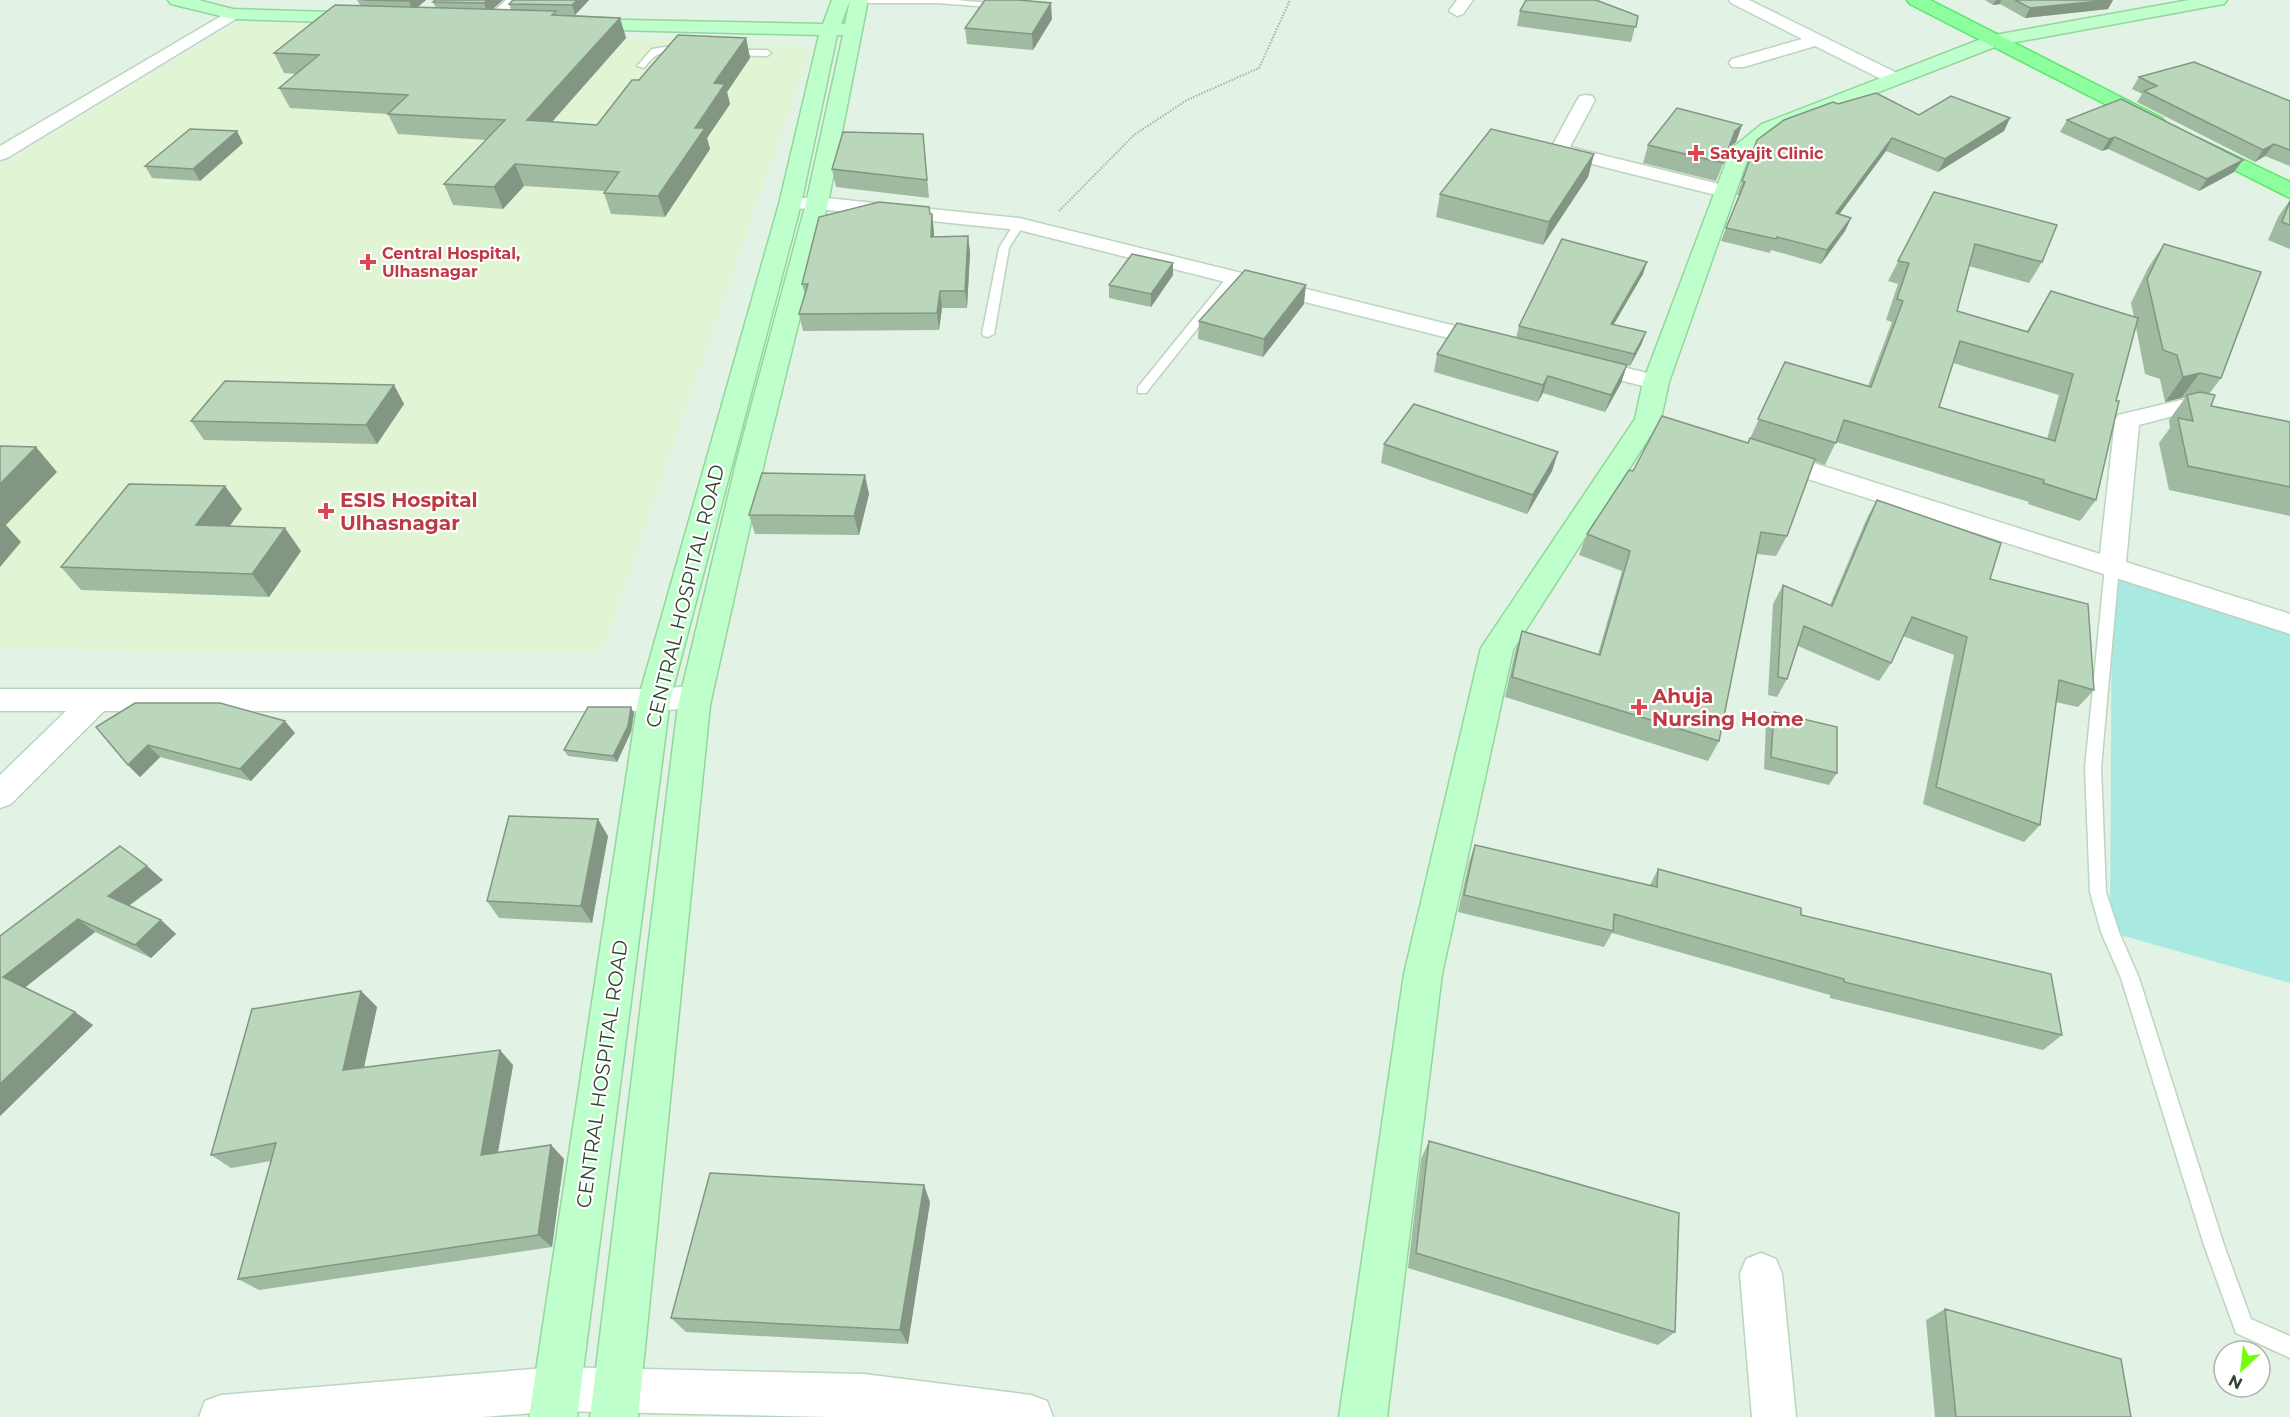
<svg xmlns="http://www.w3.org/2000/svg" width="2290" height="1417" viewBox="0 0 2290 1417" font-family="Montserrat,sans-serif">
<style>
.medical{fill:#e1f4d4}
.green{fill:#a8e9e1}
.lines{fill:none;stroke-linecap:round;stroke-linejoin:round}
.lane-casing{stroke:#bbd5be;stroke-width:3}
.street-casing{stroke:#bbd5be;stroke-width:3}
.secondary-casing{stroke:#91d79c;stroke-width:3}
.primary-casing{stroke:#59e86c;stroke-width:3}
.path{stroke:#95c098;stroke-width:2;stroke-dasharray:1.5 1.5;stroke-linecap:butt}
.lane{fill:#fff;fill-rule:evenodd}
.street{fill:#fff;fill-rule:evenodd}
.secondary{fill:#beffcb;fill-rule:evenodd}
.primary{fill:#8dff9e;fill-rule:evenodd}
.wall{fill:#a0b9a1;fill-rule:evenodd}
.shaded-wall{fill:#829683}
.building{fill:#bad7bb;stroke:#829683;stroke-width:1.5;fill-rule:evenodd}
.health-dot{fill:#e0444e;stroke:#fff;stroke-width:2}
.labels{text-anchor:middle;stroke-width:4.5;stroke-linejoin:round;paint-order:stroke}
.far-health-label{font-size:16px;font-weight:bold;fill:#be3a42;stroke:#fff;text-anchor:start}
.health-label{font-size:20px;font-weight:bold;fill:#be3a42;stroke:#fff;text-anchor:start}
.street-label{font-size:20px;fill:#324333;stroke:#fff}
</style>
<rect width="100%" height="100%" fill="#e2f2e4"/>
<path class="medical" d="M 242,20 L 811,47 L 602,652 L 0,650 L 0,166 Z"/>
<path class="green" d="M 2112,567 L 2290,627 L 2290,983 L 2110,932 Z"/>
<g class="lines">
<g class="lane-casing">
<path id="lane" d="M 856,0 L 956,0 L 1003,4 L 1007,6 L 1003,8 L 937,3 L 859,3 Z
M 671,46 L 686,46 L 690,49 C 673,60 665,40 644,68 L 637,66 L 652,49 Z
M 728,50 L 767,50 L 771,53 L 767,56 L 731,55 L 727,52 Z
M 1015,222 L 1024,224 L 1009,248 L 994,334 L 988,337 L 984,336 L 982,334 L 999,248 Z
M 1232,275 L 1237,278 L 1236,280 L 1146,393 L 1138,393 L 1138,387 L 1228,276 Z
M 2112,562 L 2119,567 L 2101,768 L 2106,892 L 2119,932 L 2139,978 L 2224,1245 L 2251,1319 L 2290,1336 L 2290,1358 L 2236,1333 L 2204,1245 L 2121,978 L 2101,932 L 2090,892 L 2085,768 L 2105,567 Z"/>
</g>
<g class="street-casing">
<path id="street" d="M 506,0 L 524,0 L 497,25 L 485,25 L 483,22 L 485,19 Z
M 1457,0 L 1473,0 L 1463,14 L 1457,16 L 1449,11 Z
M 1729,0 L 1749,0 L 1901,75 L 1904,79 L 1901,83 L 1889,83 L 1815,46 L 1744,67 L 1732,67 L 1729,63 L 1732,59 L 1802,39 L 1731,3 Z
M 233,9 L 239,11 L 241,14 L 239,17 L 7,158 L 0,160 L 0,146 Z
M 1586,95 L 1592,96 L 1595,100 L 1570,147 L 1731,187 L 1734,191 L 1731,195 L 1724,197 L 1552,154 L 1550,150 L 1577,100 L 1580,96 Z
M 817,197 L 1019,218 L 1500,337 L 1503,342 L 1500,347 L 1492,349 L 1019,230 L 817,209 L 783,208 L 780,204 L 783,200 Z
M 1585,358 L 1664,377 L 1668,382 L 1664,387 L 1656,389 L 1577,370 L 1573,365 L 1577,360 Z
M 2181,400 L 2290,423 L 2290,439 L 2181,414 L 2139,425 L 2126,562 L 2290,614 L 2290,634 L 1764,465 L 1760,459 L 1764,453 L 1773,451 L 1782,453 L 2100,554 L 2115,420 L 2118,415 Z
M 695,686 L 706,689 L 710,697 L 706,705 L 695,708 L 654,711 L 104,711 L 11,804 L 0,808 L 0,775 L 66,711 L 0,711 L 0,689 L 654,689 Z
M 1761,1253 L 1776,1259 L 1782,1274 L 1796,1417 L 1752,1417 L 1740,1274 L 1746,1259 Z
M 557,1367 L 864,1374 L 1031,1395 L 1047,1401 L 1053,1417 L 829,1417 L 557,1411 L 483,1417 L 199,1417 L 205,1401 L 221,1395 Z"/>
</g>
<g class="secondary-casing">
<path id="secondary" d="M 168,0 L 198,0 L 233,9 L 366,13 L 372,14 L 375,18 L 372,22 L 366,23 L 233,19 L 171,4 Z
M 832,0 L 850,0 L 841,24 L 845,24 L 850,0 L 868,0 L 828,203 L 765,459 L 710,705 L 638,1417 L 590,1417 L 678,705 L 737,459 L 806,203 L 843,35 L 837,35 L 801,204 L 670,700 L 577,1417 L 529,1417 L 638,700 L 779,204 L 819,35 L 576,29 L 570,28 L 567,24 L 570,20 L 576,19 L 823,24 Z
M 2189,0 L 2227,0 L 2224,4 L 2218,5 L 2000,45 L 1776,132 L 1750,152 L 1669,382 L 1661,419 L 1513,650 L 1442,974 L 1387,1417 L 1339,1417 L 1404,974 L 1481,648 L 1635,419 L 1643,382 L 1731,149 L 1762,124 L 1989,36 Z"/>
</g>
<g class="primary-casing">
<path id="primary" d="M 1907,0 L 1930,0 L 2162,118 L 2165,122 L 2162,126 L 2148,126 L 1910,4 Z
M 2198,138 L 2290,182 L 2290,198 L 2191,148 L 2188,144 L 2191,140 Z"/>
</g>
<path class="path" d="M 1059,211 L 1134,135 L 1187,100 L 1259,68 L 1290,0"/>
<use href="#lane" class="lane"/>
<use href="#street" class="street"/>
<use href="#secondary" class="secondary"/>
<use href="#primary" class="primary"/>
</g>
<path class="wall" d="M 357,0 L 426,0 L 418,7 L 436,8 L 433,2 L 503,0 L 493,9 L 511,10 L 509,4 L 589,0 L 575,15 L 620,18 L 626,38 L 552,122 L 597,125 L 639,80 L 746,38 L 750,58 L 727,92 L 730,104 L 707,138 L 710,149 L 665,217 L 611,214 L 604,193 L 605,191 L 524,186 L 503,209 L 453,205 L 444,184 L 486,140 L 398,134 L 388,114 L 290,108 L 279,88 L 297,74 L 284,73 L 274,53 L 360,5 Z
M 1985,0 L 2113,0 L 2108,9 L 2025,18 L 2000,4 L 1993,5 Z
M 1520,11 L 1638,16 L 1631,42 L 1517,26 Z
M 1052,19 L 1033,50 L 967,44 L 965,28 Z
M 2139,77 L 2290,101 L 2290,166 L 2265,156 L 2255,162 L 2137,102 L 2142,94 L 2132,89 Z
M 1838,104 L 1919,115 L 2010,118 L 2004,131 L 1938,172 L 1886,151 L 1839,214 L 1851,218 L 1845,231 L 1821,264 L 1771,250 L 1770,253 L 1721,241 L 1739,195 L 1737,195 L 1757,140 Z
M 2067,120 L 2234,172 L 2199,191 L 2108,149 L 2102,151 L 2060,132 Z
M 1742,125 L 1736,142 L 1729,148 L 1716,181 L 1643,163 L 1648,145 Z
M 923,134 L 929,198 L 836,187 L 832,169 Z
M 243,143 L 200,181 L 152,178 L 145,166 Z
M 1594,154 L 1588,177 L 1543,245 L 1436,217 L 1440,194 Z
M 1934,192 L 2042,262 L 2029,283 L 1969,266 L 1957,311 L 2027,331 L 2051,291 L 2134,317 L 2131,303 L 2148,268 L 2164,244 L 2221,378 L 2209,394 L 2211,406 L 2290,422 L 2290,516 L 2169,490 L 2159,443 L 2170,428 L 2169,420 L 2185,398 L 2181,398 L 2165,402 L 2160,379 L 2145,374 L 2136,327 L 2116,401 L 2096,500 L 2080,521 L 2028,504 L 2029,502 L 1836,442 L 1825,465 L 1814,461 L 1787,536 L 1776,556 L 1757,554 L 1719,741 L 1708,761 L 1505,697 L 1515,652 L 1522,631 L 1598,654 L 1622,571 L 1579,555 L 1587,534 L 1633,471 L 1748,443 L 1785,362 L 1868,386 L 1892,322 L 1886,320 L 1898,284 L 1888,281 ZM 1953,363 L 2059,395 L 2047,439 L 1939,407 Z
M 2290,200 L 2290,249 L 2268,240 L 2278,217 Z
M 930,214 L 932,214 L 934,237 L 968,236 L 970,253 L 967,308 L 942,308 L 939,330 L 803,331 L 799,314 L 805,295 L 802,284 Z
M 1173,263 L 1173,275 L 1151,307 L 1109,298 L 1109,285 Z
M 1643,274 L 1614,324 L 1646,332 L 1641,345 L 1630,366 L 1627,365 L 1621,383 L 1605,412 L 1543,393 L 1538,402 L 1434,372 L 1437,354 L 1516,338 L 1519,326 Z
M 1304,304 L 1263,357 L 1198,339 L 1199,321 Z
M 394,385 L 404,404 L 377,444 L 204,440 L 191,421 Z
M 1384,444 L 1558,452 L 1552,471 L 1527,514 L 1381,463 Z
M 869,494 L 859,535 L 755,534 L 749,515 Z
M 1877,500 L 1990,579 L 2094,690 L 2078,707 L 2056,702 L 2040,825 L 2024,842 L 1923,804 L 1954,655 L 1903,636 L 1891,663 L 1879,681 L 1798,646 L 1787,679 L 1777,697 L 1768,695 L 1773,604 L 1783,585 L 1830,605 L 1867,518 Z
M 242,509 L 229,526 L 301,551 L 269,597 L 81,590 L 61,567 Z
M 1774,712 L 1837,773 L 1829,785 L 1764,769 L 1766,724 Z
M 634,713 L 631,732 L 617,762 L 568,756 L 564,750 Z
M 96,727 L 295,733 L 251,781 L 160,757 L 140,777 L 128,765 Z
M 608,836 L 592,923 L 499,918 L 487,901 Z
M 1475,845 L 1650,885 L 1658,869 L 1801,915 L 2062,1035 L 2043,1050 L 1830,998 L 1830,995 L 1612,933 L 1604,947 L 1458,912 L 1469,862 Z
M 163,880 L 129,906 L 161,920 L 176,934 L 151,958 L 95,932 L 25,987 L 93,1025 L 0,1116 L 0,936 Z
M 361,991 L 377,1007 L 364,1068 L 513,1065 L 498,1152 L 551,1145 L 564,1159 L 552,1247 L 259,1290 L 238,1279 L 271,1161 L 231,1168 L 211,1155 Z
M 1429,1141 L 1675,1332 L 1658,1345 L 1408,1268 L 1421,1159 Z
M 930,1202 L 908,1344 L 686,1332 L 671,1318 Z
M 1945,1309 L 2131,1417 L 1935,1417 L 1926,1320 Z"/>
<path class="shaded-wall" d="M 410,0 L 426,0 L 413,11 L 409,1 Z
M 488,0 L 503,0 L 488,13 L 484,3 Z
M 577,0 L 589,0 L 575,15 L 572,5 Z
M 1996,0 L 2001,0 L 2000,4 L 1993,5 Z
M 2113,0 L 2108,9 L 2025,18 L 2030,8 Z
M 1051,3 L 1052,19 L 1033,50 L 1032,34 Z
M 620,18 L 626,38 L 535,141 L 527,120 Z
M 746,38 L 750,58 L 727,92 L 730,104 L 707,138 L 710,149 L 665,217 L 658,196 L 695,128 L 714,83 Z
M 2010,118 L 2004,131 L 1938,172 L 1945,159 Z
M 1742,125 L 1736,142 L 1729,148 L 1716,181 L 1735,131 Z
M 237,131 L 243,143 L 200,181 L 193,169 Z
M 2115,137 L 2108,149 L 2102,151 L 2109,139 Z
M 1892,138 L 1886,151 L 1830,227 L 1836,213 Z
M 2274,144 L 2265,156 L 2255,162 L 2263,150 Z
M 1594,154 L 1588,177 L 1543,245 L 1549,222 Z
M 2243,160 L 2234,172 L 2199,191 L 2207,179 Z
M 515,164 L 524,186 L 503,209 L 494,187 Z
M 932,214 L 934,231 L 934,253 L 931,237 Z
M 1851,218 L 1845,231 L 1821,264 L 1827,250 Z
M 968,236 L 970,253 L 967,308 L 965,291 Z
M 1647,262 L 1643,274 L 1607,336 L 1611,324 Z
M 1173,263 L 1173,275 L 1151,307 L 1151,294 Z
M 1306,285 L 1304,304 L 1263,357 L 1264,339 Z
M 940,291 L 942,308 L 939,330 L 937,313 Z
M 1646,332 L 1641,345 L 1630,366 L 1634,354 Z
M 1627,365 L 1621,383 L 1605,412 L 1611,395 Z
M 2200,373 L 2181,398 L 2165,402 L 2183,377 Z
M 1548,376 L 1543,393 L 1538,402 L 1543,385 Z
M 394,385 L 404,404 L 377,444 L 366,425 Z
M 36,447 L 57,472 L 6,525 L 21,542 L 0,567 L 0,484 Z
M 1558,452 L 1552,471 L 1527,514 L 1533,495 Z
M 865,475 L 869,494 L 859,535 L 854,516 Z
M 225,486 L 242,509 L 214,548 L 196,525 Z
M 285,528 L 301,551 L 269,597 L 252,574 Z
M 631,707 L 634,713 L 631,732 L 617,762 L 613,756 Z
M 285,721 L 295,733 L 251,781 L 240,769 Z
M 148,745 L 160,757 L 140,777 L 128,765 Z
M 598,819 L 608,836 L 592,923 L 581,906 Z
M 147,866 L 163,880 L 124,909 L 108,896 Z
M 78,919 L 95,932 L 22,990 L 3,977 Z
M 161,920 L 176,934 L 151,958 L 135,945 Z
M 361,991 L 377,1007 L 360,1085 L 343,1070 Z
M 75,1012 L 93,1025 L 0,1116 L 0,1084 Z
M 500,1050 L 513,1065 L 495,1169 L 481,1155 Z
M 551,1145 L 564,1159 L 552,1247 L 538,1235 Z
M 924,1185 L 930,1202 L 908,1344 L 900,1330 Z"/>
<path class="building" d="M 363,0 L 410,0 L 409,1 Z
M 435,0 L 488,0 L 484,3 L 433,2 Z
M 513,0 L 577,0 L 572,5 L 509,4 Z
M 985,0 L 1019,0 L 1051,3 L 1032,34 L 965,28 Z
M 1526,0 L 1596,0 L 1638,16 L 1636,27 L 1520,11 Z
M 2015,0 L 2110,0 L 2030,8 Z
M 335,5 L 556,11 L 552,15 L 620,18 L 527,120 L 597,125 L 632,80 L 639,80 L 678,35 L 746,38 L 714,83 L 725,84 L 695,128 L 705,128 L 658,196 L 604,193 L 619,172 L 515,164 L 494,187 L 444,184 L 505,120 L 388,114 L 408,95 L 279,88 L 319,55 L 274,53 Z
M 2194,62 L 2290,101 L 2290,150 L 2274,144 L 2263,150 L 2144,91 L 2157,86 L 2139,77 Z
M 1876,93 L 1919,115 L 1951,96 L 2010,118 L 1945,159 L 1892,138 L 1836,213 L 1851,218 L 1827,250 L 1777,237 L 1776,239 L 1726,228 L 1745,182 L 1742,181 L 1757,140 L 1784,120 L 1833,102 L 1838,104 Z
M 2121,99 L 2243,160 L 2207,179 L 2115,137 L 2109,139 L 2067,120 Z
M 1677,108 L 1742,125 L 1735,131 L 1723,163 L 1648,145 Z
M 190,129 L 237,131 L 193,169 L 145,166 Z
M 1491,129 L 1594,154 L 1549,222 L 1440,194 Z
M 843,132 L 923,134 L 927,180 L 832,169 Z
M 1934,192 L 2057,225 L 2042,262 L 1975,244 L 1957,311 L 2028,332 L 2051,291 L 2138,318 L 2116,401 L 2119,401 L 2096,500 L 2043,483 L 2044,480 L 1844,420 L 1836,443 L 1758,419 L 1785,362 L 1871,387 L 1903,301 L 1897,299 L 1909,263 L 1898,261 ZM 1960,341 L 2073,374 L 2055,441 L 1939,407 Z
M 2290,201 L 2290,225 L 2282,222 Z
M 879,202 L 929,207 L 930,214 L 932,214 L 931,237 L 968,236 L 965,291 L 940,291 L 937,313 L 799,314 L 808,284 L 802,284 L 819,217 Z
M 1562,239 L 1647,262 L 1611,324 L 1646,332 L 1634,354 L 1519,326 Z
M 2164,244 L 2261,272 L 2221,378 L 2200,373 L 2183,377 L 2177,355 L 2163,350 L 2147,279 Z
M 1132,254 L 1173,263 L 1151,294 L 1109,285 Z
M 1245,270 L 1306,285 L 1264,339 L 1199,321 Z
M 1457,323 L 1627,365 L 1611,395 L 1548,376 L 1543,385 L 1437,354 Z
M 225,381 L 394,385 L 366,425 L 191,421 Z
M 2200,392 L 2215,395 L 2211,406 L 2290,422 L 2290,487 L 2188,466 L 2178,418 L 2193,421 L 2187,395 Z
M 1414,404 L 1558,452 L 1533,495 L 1384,444 Z
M 1662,416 L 1748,443 L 1750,438 L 1815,459 L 1787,536 L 1761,532 L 1719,741 L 1512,677 L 1522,631 L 1600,655 L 1630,551 L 1587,534 L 1629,470 L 1633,471 Z
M 0,446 L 36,447 L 0,484 Z
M 762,473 L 865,475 L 854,516 L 749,515 Z
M 129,484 L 225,486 L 196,525 L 285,528 L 252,574 L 61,567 Z
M 1877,500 L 2001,543 L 1990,579 L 2088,604 L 2094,690 L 2059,680 L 2040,825 L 1936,787 L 1967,637 L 1912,617 L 1891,663 L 1804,626 L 1787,679 L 1778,677 L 1783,585 L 1832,606 Z
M 135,703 L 220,703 L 285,721 L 240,769 L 148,745 L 128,765 L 96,727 Z
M 588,707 L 631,707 L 628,726 L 613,756 L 564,750 Z
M 1774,712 L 1837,727 L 1837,773 L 1771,757 Z
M 509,816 L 598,819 L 581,906 L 487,901 Z
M 1475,845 L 1657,887 L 1658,869 L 1801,908 L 1801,915 L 2051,974 L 2062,1035 L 1844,982 L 1844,979 L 1614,914 L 1613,931 L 1464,895 Z
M 120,846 L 147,866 L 108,896 L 161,920 L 135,945 L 78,919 L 3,977 L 75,1012 L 0,1084 L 0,936 Z
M 361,991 L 343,1070 L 500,1050 L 481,1155 L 551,1145 L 538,1235 L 238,1279 L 276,1143 L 211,1155 L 252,1009 Z
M 1429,1141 L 1679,1213 L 1675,1332 L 1416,1253 Z
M 710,1173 L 924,1185 L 900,1330 L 671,1318 Z
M 1945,1309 L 2121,1359 L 2131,1417 L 1956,1417 Z"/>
<g class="health-dot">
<path d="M1693 144h6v6h6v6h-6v6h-6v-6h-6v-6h6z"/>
<path d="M365 253h6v6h6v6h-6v6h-6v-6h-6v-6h6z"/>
<path d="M323 502h6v6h6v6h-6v6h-6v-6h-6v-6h6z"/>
<path d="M1636 698h6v6h6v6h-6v6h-6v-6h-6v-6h6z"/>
</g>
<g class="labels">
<g class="far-health-label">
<text x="1710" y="159">Satyajit Clinic</text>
<text x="382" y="259">Central Hospital,<tspan x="382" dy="18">Ulhasnagar</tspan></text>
</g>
<g class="health-label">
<text x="340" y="507">ESIS Hospital<tspan x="340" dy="23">Ulhasnagar</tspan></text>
<text x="1652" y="703">Ahuja<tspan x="1652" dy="23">Nursing Home</tspan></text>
</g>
<g class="street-label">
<text transform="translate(685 596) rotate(-76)" y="7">CENTRAL HOSPITAL ROAD</text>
<text transform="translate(602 1074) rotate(-82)" y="7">CENTRAL HOSPITAL ROAD</text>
</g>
</g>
<g transform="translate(2242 1369) rotate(207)"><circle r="28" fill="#ffffff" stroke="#adb4ad" stroke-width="1.5"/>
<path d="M0-4.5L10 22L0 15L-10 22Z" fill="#71ff0b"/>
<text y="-9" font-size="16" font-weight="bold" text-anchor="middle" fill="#324333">N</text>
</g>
</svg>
